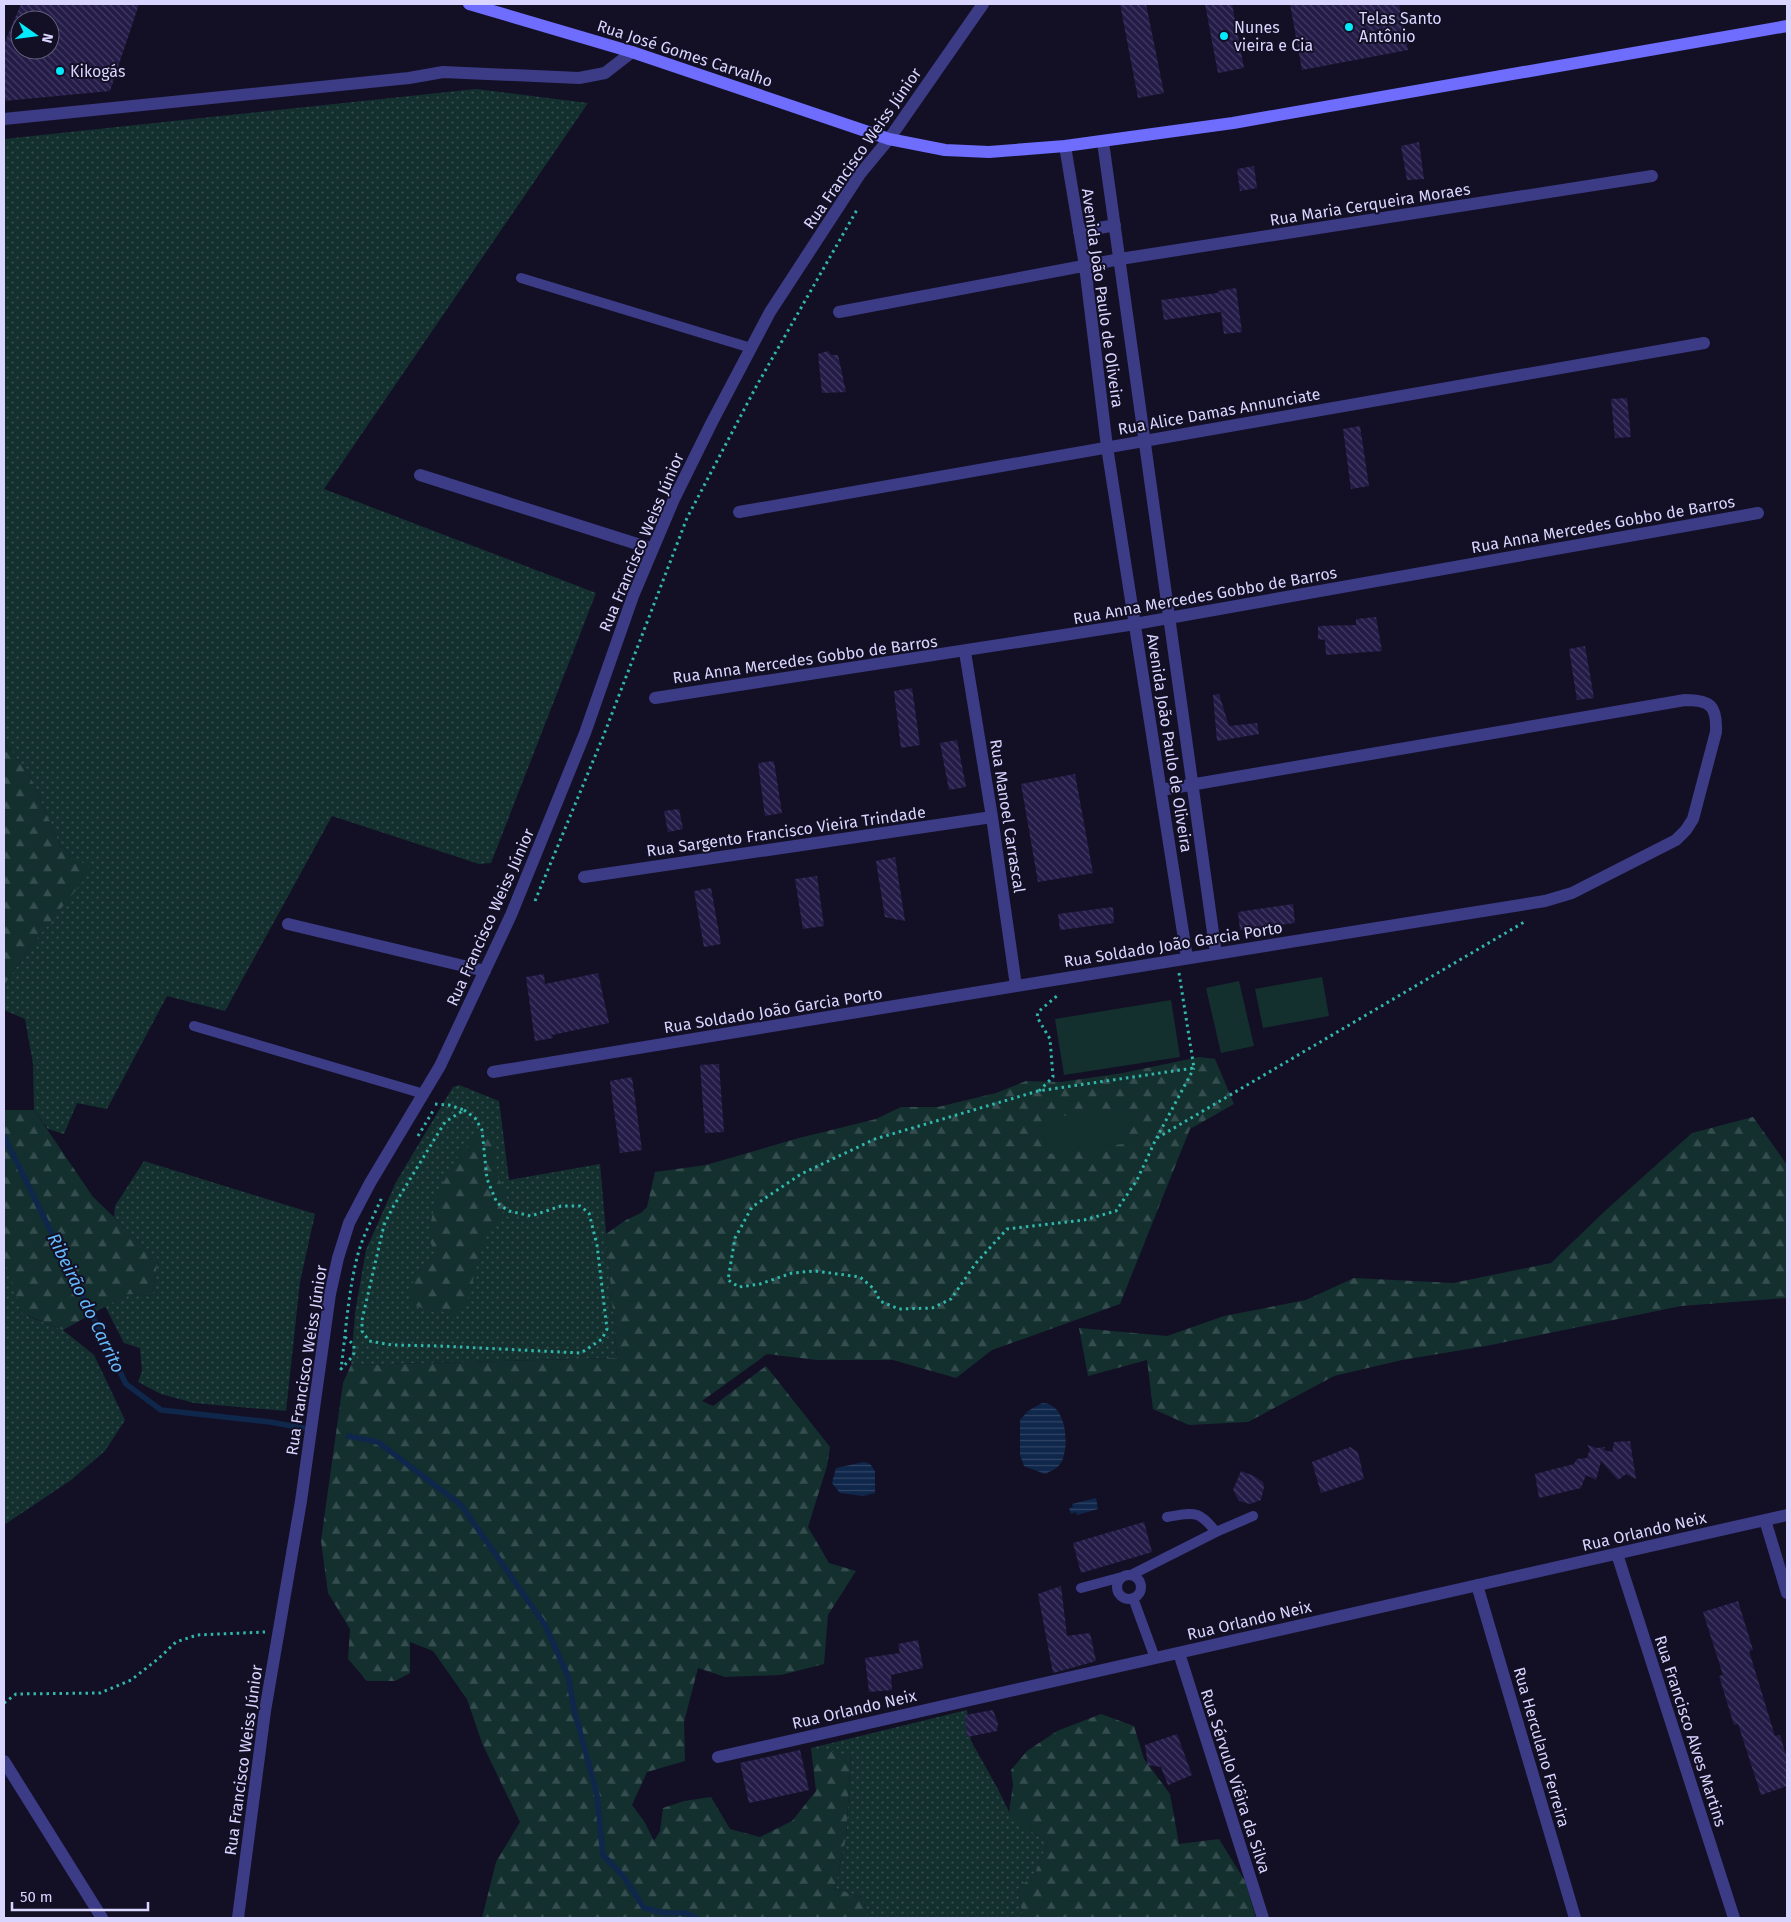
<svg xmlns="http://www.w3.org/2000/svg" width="1791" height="1922" viewBox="0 0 1791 1922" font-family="'Fira Sans',sans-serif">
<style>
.grass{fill:url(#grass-dots)}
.forest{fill:url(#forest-firs)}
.pitch{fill:#13302f}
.water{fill:url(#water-rules)}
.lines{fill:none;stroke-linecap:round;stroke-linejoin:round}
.stream{stroke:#0f274b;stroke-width:5.5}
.building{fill:url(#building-back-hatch);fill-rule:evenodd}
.path{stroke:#31b7ac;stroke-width:3;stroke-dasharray:2.5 4;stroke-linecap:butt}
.lane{stroke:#3c3b85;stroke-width:10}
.street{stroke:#3c3b85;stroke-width:12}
.secondary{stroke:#6e6dfd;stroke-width:12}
.poi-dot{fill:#04e9fc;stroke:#131026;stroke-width:2}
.labels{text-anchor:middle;stroke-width:4;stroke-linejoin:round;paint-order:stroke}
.poi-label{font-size:16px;fill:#d9d5ff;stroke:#131026;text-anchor:start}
.street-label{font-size:16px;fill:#d9d5ff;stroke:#131026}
.water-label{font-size:18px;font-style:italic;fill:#65bafd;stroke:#131026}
</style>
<defs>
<pattern id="grass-dots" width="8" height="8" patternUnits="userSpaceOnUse" patternTransform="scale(1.25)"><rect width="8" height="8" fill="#13302f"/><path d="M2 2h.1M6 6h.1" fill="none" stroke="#354d4e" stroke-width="1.8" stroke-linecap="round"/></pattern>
<pattern id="forest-firs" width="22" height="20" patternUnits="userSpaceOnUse" patternTransform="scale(1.25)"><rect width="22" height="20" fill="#13302f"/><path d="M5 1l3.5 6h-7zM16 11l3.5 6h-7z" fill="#354d4e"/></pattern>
<pattern id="water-rules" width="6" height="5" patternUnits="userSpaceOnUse" patternTransform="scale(1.25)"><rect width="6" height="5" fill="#0f274b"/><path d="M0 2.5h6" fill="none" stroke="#314566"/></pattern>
<pattern id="building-back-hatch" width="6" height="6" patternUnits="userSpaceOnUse" patternTransform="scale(1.25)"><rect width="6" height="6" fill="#241c47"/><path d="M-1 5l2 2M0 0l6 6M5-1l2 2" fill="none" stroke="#433c63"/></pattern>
</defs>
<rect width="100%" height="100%" fill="#131026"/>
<path class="grass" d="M 476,89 L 588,103 L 324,489 L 596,593 L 491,863 L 479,864 L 332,816 L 225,1011 L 167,996 L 107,1109 L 77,1103 L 64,1134 L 48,1129 L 34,1110 L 33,1064 L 25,1019 L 4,1010 L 4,985 L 34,942 L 91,870 L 60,845 L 30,776 L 4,741 L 4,139 Z
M 459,1085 L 499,1101 L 509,1180 L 600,1164 L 617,1358 L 351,1365 L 355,1313 L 366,1250 L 396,1182 L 453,1087 Z
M 144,1161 L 315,1214 L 300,1282 L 286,1411 L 194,1403 L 161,1394 L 138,1382 L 142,1371 L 140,1348 L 124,1343 L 105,1306 L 128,1294 L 152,1296 L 158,1259 L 114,1217 L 115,1206 Z
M 4,1250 L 28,1316 L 63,1330 L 94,1355 L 125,1420 L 105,1451 L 71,1480 L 4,1525 Z
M 967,1710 L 971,1741 L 998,1789 L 1009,1812 L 1032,1832 L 1048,1842 L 1035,1873 L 1018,1889 L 1023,1918 L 872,1918 L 860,1897 L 835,1888 L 846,1838 L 851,1756 L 811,1748 Z"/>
<path class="forest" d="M 4,741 L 30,776 L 60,845 L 92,870 L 34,942 L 4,985 Z
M 1199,1057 L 1215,1059 L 1234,1104 L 1190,1129 L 1120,1304 L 992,1350 L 956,1378 L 893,1360 L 817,1360 L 767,1354 L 702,1401 L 713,1406 L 766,1366 L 830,1447 L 827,1466 L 808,1527 L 829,1563 L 856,1571 L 828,1615 L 824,1664 L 781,1675 L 725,1677 L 698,1668 L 684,1722 L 685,1761 L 647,1772 L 632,1805 L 644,1821 L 654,1841 L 660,1831 L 663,1808 L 684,1801 L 711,1797 L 730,1829 L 760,1837 L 792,1821 L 816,1791 L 811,1748 L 851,1755 L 846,1838 L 835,1888 L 860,1897 L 872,1918 L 482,1918 L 496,1862 L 520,1822 L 482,1743 L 467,1699 L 433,1651 L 410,1642 L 410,1673 L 395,1681 L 367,1681 L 348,1659 L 350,1629 L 328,1593 L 321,1541 L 343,1383 L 351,1365 L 617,1358 L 606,1234 L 626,1220 L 641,1213 L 647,1207 L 655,1172 L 706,1165 L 799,1138 L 876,1119 L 901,1107 L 938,1107 L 996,1093 L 1026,1081 L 1061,1082 L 1123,1073 Z
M 4,1110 L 34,1110 L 93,1197 L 158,1259 L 152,1296 L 128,1294 L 63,1330 L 22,1313 L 4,1257 Z
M 1753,1117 L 1787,1165 L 1787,1298 L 1681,1306 L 1486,1346 L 1402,1360 L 1334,1376 L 1248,1422 L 1189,1425 L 1153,1409 L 1147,1360 L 1088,1376 L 1079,1328 L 1167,1336 L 1224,1316 L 1306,1300 L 1354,1278 L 1453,1283 L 1551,1263 L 1606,1210 L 1692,1133 Z
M 478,1135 L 492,1138 L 496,1155 L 497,1175 L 507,1196 L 502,1215 L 485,1238 L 465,1308 L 452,1317 L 440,1310 L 432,1312 L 412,1304 C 407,1283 416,1277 427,1261 L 432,1261 L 435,1256 L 428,1234 L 438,1191 L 456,1162 L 459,1153 L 469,1146 L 473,1138 Z
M 1101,1714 L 1134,1726 L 1144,1759 L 1170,1794 L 1179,1844 L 1219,1839 L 1245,1881 L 1256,1918 L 1023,1918 L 1018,1889 L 1035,1873 L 1048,1842 L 1026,1828 L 1009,1812 L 1013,1785 L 1011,1770 L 1027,1751 L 1057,1731 Z"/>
<path class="pitch" d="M 1322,977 L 1329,1016 L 1263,1028 L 1255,989 Z
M 1239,981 L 1254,1046 L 1221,1053 L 1206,988 Z
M 1171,1000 L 1180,1057 L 1064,1075 L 1055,1019 Z
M 1126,1107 L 1130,1143 L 1047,1154 L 1043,1119 Z"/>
<path class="water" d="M 1042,1403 C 1067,1403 1070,1446 1061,1463 C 1057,1469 1051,1471 1045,1474 L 1024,1466 L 1020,1455 L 1020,1420 L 1028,1411 Z
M 864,1462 L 870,1464 L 875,1471 L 875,1493 L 863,1496 L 840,1493 L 832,1483 L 836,1468 Z
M 1096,1498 L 1098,1509 L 1077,1515 L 1076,1512 L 1071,1514 L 1069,1508 L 1073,1507 L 1072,1504 Z"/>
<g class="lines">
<path class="stream" d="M 4,1136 L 126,1384 L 161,1410 L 270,1422 L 303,1428
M 348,1436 L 378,1442 L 461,1505 L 545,1625 L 568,1676 L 574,1709 L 597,1795 L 603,1855 L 624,1877 L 644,1908 L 664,1913 L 686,1913 L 696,1918"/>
</g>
<path class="building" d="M 21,4 L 139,4 L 110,91 L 4,101 L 4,44 ZM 20,20 L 50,20 L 50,50 L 20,50 Z
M 1120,4 L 1146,4 L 1164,93 L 1138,98 Z
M 1205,4 L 1232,4 L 1244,68 L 1218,73 Z
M 1290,4 L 1399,4 L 1408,50 L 1302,70 Z
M 1419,142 L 1424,179 L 1407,180 L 1401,146 Z
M 1254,166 L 1257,188 L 1240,191 L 1237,169 Z
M 1236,288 L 1242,332 L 1224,334 L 1221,312 L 1164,320 L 1161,300 L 1218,293 L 1218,291 Z
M 828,351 L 831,355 L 838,355 L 846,392 L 822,393 L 818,354 Z
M 1627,398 L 1631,437 L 1615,438 L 1611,399 Z
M 1360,426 L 1369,486 L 1351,489 L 1343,429 Z
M 1376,617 L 1382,651 L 1326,655 L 1325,640 L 1318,639 L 1318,626 L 1356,625 L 1356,619 Z
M 1585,646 L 1594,698 L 1577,700 L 1569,649 Z
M 912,688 L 920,745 L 901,748 L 894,691 Z
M 1219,694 L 1229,726 L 1257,723 L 1259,734 L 1217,741 L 1213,695 Z
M 957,740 L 966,787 L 949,790 L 940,743 Z
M 774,761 L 782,813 L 765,816 L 758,763 Z
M 1075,774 L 1093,873 L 1038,882 L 1021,784 Z
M 679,809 L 683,829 L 668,832 L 664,811 Z
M 895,857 L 905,921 L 885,917 L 876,861 Z
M 817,876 L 824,926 L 803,929 L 795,879 Z
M 711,888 L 721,944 L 704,947 L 694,891 Z
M 1293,904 L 1295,923 L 1240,930 L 1238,912 Z
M 1113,907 L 1114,923 L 1060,930 L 1058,914 Z
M 598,973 L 609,1023 L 552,1035 L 553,1038 L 535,1041 L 526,977 L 544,974 L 545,984 Z
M 719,1064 L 724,1132 L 705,1133 L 700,1065 Z
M 632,1077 L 642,1150 L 620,1153 L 610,1081 Z
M 1630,1441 L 1636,1479 L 1626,1474 L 1618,1480 L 1601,1461 L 1596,1480 L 1586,1475 L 1581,1488 L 1539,1498 L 1535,1474 L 1574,1464 L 1577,1459 L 1587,1458 L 1590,1449 L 1587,1445 L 1597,1448 L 1605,1447 L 1604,1450 L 1612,1452 L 1614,1442 Z
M 1350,1447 L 1358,1452 L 1364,1479 L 1321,1493 L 1312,1462 Z
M 1241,1471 L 1254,1476 L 1263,1482 L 1264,1487 L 1261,1500 L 1250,1504 L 1239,1501 L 1233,1490 Z
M 1144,1522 L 1152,1552 L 1081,1573 L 1073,1543 Z
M 1061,1586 L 1067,1636 L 1090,1633 L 1096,1661 L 1053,1673 L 1038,1594 Z
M 1738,1601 L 1753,1650 L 1749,1651 L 1775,1736 L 1780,1735 L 1787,1759 L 1787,1786 L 1761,1795 L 1738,1724 L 1734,1725 L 1719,1676 L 1723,1675 L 1703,1612 Z
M 918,1640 L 923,1668 L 891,1675 L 892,1690 L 869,1692 L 865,1658 L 900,1653 L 898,1644 Z
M 993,1710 L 998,1723 L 997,1731 L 967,1737 L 965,1715 Z
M 1177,1734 L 1192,1775 L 1168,1785 L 1161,1767 L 1148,1765 L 1145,1745 Z
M 800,1750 L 809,1790 L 749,1803 L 740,1763 Z"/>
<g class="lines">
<path class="path" d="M 535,901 L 603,737 L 687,518 L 757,385 L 858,208
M 1179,973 L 1194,1068 L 1038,1091 L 875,1139 L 801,1174 L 752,1207 L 735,1238 L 728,1280 L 739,1287 L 760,1284 L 792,1273 L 815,1271 L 860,1277 L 874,1289 L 880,1301 L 899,1309 L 932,1308 L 951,1299 L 976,1263 L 1007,1229 L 1084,1220 L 1116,1211 L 1137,1180 L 1156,1139 L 1194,1068
M 1039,1091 L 1053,1077 L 1050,1039 L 1037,1017 L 1038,1012 L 1058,995
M 435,1104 L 449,1105 L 464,1110
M 464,1110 L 475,1118 L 482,1130 L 487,1179 L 497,1203 L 509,1211 L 531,1216 L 561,1206 L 580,1206 L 589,1213 L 597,1245 L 607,1329 L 602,1339 L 581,1353 L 440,1346 L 392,1345 L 369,1341 L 362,1331 L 362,1320 L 384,1225 L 393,1207 L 445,1122 Z
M 418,1136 L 433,1111
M 1157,1138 L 1526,921
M 345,1337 L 354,1345 L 354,1353 L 351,1358 L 341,1369 C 346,1331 348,1292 358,1254 C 363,1235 374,1216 382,1197
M 4,1703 L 16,1694 L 100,1693 L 131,1680 L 158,1659 L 176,1642 L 197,1635 L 265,1632"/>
<path class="lane" d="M 521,278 L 751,348
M 194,1026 L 424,1094
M 1167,1517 C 1194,1513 1198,1509 1216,1532
M1117 1587a12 12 0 1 1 24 0a12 12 0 1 1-24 0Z
M 1131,1575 L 1216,1532 L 1253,1516
M 1081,1588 L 1122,1577
M 1133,1598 L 1155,1658"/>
<path class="street" d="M 4,119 L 409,78 L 443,72 L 579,78 L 605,73 L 632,52
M 1103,142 L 1216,954
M 1065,146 L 1085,266 L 1107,447 L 1187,958
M 1079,232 L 1115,225
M 839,312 L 1120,259 L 1652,176
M 420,475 L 653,549
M 739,512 L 1704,343
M 965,652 L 992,817 L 1016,986
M 655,698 L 1135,624 L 1758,513
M 584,877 L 992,817
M 288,924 L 485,971
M 493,1072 L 1016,986 L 1545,901 L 1572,893 L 1676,840 L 1686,830 L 1693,819 L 1716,732 C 1717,706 1711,700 1685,700 L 1161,790
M 1765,1520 L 1787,1593
M 1617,1554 L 1734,1918
M 1477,1585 L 1575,1918
M 1179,1653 L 1263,1918
M 718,1757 L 1787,1515
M 4,1761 L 102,1918
M 238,1918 L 265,1711 L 301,1501 L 330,1294 L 338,1258 L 349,1223 L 370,1183 L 440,1066 L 511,915 L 585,733 L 633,596 L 674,499 L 712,422 L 770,312 L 860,174 L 889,139 L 983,4"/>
<path class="secondary" d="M 469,4 L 632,52 L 889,139 L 945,150 L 989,152 L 1065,146 L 1233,123 L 1787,26"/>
</g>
<g class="poi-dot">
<circle cx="1349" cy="27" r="5"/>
<circle cx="1224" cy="36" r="5"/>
<circle cx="60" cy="71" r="5"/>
</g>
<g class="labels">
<g class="poi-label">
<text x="1359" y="24">Telas Santo<tspan x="1359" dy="18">Antônio</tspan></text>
<text x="1234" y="33">Nunes<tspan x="1234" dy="18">vieira e Cia</tspan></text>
<text x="70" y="77">Kikogás</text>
</g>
<g class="street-label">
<text transform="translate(685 53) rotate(18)" y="6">Rua José Gomes Carvalho</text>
<text transform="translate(862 148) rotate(-55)" y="6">Rua Francisco Weiss Júnior</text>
<text transform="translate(1370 204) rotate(-9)" y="6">Rua Maria Cerqueira Moraes</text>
<text transform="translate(1103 298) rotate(82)" y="6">Avenida João Paulo de Oliveira</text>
<text transform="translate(1219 411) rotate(-10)" y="6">Rua Alice Damas Annunciate</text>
<text transform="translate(1603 524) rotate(-10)" y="6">Rua Anna Mercedes Gobbo de Barros</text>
<text transform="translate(641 542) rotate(-67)" y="6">Rua Francisco Weiss Júnior</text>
<text transform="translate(1205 595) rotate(-10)" y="6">Rua Anna Mercedes Gobbo de Barros</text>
<text transform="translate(805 659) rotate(-8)" y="6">Rua Anna Mercedes Gobbo de Barros</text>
<text transform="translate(1170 743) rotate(81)" y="6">Avenida João Paulo de Oliveira</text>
<text transform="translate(1008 816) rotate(81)" y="6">Rua Manoel Carrascal</text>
<text transform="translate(786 831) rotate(-8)" y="6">Rua Sargento Francisco Vieira Trindade</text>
<text transform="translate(490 917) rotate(-66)" y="6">Rua Francisco Weiss Júnior</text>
<text transform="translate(1173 944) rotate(-9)" y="6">Rua Soldado João Garcia Porto</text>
<text transform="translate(773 1010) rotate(-9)" y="6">Rua Soldado João Garcia Porto</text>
<text transform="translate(306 1360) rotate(-81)" y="6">Rua Francisco Weiss Júnior</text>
<text transform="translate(1644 1531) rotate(-13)" y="6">Rua Orlando Neix</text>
<text transform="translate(1249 1620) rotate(-13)" y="6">Rua Orlando Neix</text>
<text transform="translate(854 1709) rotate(-13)" y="6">Rua Orlando Neix</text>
<text transform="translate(1691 1731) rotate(72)" y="6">Rua Francisco Alves Martins</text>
<text transform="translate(1542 1747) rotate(74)" y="6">Rua Herculano Ferreira</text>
<text transform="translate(243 1760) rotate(-82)" y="6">Rua Francisco Weiss Júnior</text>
<text transform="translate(1236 1781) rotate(72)" y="6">Rua Sérvulo Viêira da Silva</text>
</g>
<g class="water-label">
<text transform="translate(86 1303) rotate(64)" y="6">Ribeirão do Carrito</text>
</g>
</g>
<rect width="1791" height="1922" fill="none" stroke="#d9d5ff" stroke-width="10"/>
<g transform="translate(35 35) rotate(104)"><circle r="24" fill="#131026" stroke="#625f7d"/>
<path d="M0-4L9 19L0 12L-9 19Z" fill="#04e9fc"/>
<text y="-8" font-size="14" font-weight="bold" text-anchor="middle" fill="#d9d5ff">N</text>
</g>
<path d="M12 1902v8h136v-8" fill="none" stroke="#d9d5ff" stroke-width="2.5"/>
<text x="20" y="1902" font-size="15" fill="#d9d5ff" stroke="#131026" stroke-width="4" paint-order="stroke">50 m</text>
</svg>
